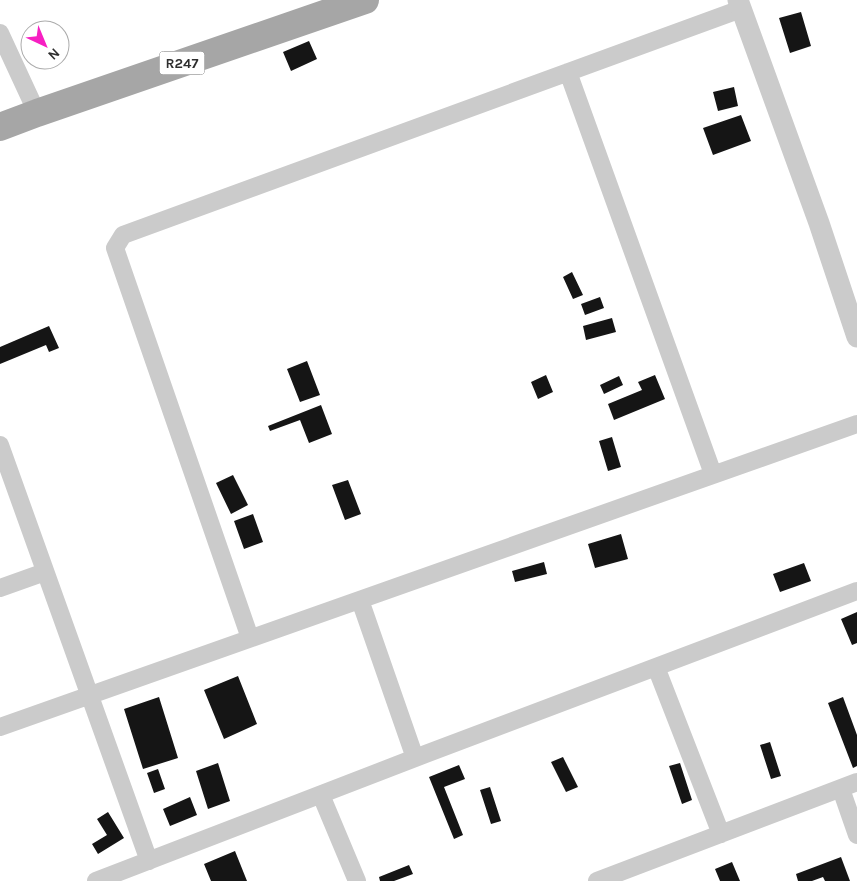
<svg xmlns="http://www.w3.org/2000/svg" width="857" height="881" viewBox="0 0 857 881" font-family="Karla,sans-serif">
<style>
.building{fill:#151515}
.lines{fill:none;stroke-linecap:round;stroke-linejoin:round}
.minor{stroke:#cbcbcb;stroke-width:18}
.tertiary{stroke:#cbcbcb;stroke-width:21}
.primary{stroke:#a6a6a6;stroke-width:28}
.labels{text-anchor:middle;stroke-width:5;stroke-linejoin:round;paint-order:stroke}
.shield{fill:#fff;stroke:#6d6d6d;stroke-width:1}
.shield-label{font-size:14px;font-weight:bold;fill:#2e2e2e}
</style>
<rect width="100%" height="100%" fill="#fff"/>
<path class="building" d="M 801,12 L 811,46 L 790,53 L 779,18 Z
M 309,41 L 317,59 L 291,71 L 283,52 Z
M 734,87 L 738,106 L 718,111 L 713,92 Z
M 741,115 L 751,141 L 713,155 L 703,128 Z
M 572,272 L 583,295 L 573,299 L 563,277 Z
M 600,297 L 604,308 L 585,315 L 581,304 Z
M 612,318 L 616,332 L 586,340 L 583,326 Z
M 49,326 L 59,348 L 49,352 L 46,345 L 0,364 L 0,347 Z
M 307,361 L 320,395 L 300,402 L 287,369 Z
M 546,375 L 553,392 L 538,399 L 531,382 Z
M 655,375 L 665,399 L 614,420 L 608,404 L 642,390 L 638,382 Z
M 619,376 L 623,385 L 604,394 L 600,385 Z
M 321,405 L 332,434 L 309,443 L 300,420 L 270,431 L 268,426 Z
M 612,437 L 621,467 L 608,471 L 599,441 Z
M 233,475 L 248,505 L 231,514 L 216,483 Z
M 348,480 L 361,514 L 345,520 L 332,485 Z
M 253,514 L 263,542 L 244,549 L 234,521 Z
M 621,534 L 628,559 L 595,568 L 588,544 Z
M 544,562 L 547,574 L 515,582 L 512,571 Z
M 804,563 L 811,581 L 780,592 L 773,574 Z
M 857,612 L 857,643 L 852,645 L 841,619 Z
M 238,676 L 257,724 L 224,739 L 204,690 Z
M 159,697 L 178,758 L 143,769 L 124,709 Z
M 843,697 L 857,735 L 857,766 L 853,768 L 828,703 Z
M 770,742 L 781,776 L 771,779 L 760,745 Z
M 563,757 L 578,787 L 566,792 L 551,762 Z
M 218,763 L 230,801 L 208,809 L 196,771 Z
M 680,763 L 692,800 L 682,804 L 669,766 Z
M 459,765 L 465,779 L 444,787 L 463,835 L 454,839 L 429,777 Z
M 158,769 L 165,789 L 154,793 L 147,773 Z
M 490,787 L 501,821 L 491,824 L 480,790 Z
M 190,797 L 197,815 L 170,826 L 163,809 Z
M 108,812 L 124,838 L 98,854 L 92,844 L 107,835 L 97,819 Z
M 235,851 L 247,881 L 211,881 L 204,864 Z
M 841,857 L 850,881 L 825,881 L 823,877 L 812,881 L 798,881 L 796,874 Z
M 732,862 L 740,881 L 720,881 L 715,869 Z
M 409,865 L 413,874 L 394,881 L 380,881 L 379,877 Z"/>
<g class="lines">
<path class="minor" d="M 0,33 L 37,113
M 568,72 L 713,474
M 0,445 L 149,861
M 0,588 L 45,572
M 360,600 L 415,758
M 250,638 L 115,248 L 123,235 L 741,9
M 656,667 L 721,834
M 0,727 L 857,424
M 841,789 L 857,835
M 321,795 L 357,881
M 96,881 L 415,758 L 857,591
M 597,881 L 857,782"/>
<path class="tertiary" d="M 738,0 L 819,223 L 857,337"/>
<path class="primary" d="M 0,127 L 37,113 L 365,0"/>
</g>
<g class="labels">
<rect class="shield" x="159.5" y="51.5" width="45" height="23" rx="4"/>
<g class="shield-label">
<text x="182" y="68">R247</text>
</g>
</g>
<g transform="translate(45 45) rotate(136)"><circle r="24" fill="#ffffff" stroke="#ababab"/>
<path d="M0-4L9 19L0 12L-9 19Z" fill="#f71fc2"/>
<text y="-8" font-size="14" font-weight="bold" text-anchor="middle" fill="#2e2e2e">N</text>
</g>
</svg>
